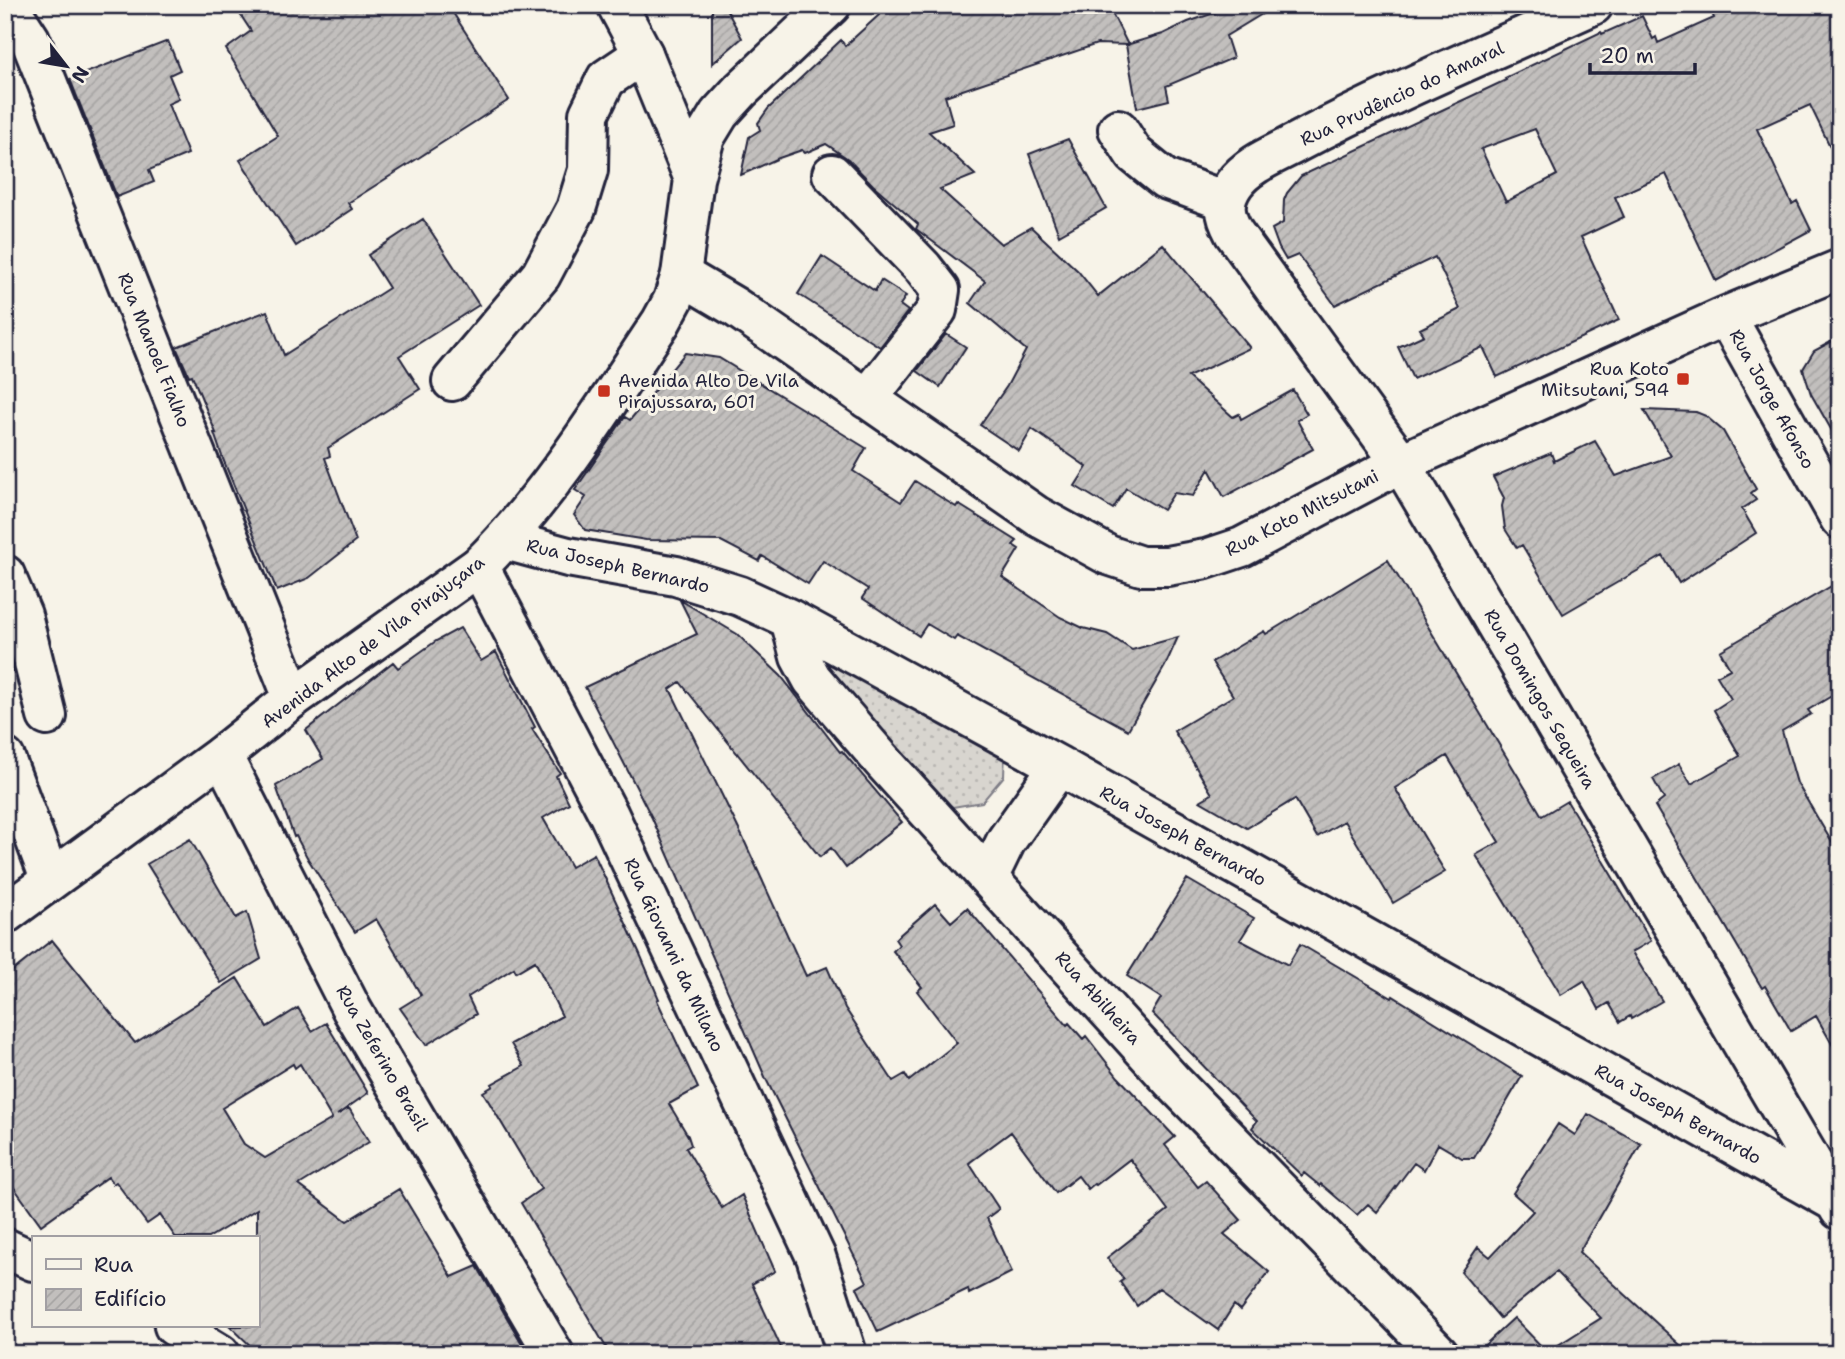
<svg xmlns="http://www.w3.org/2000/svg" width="1845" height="1359" viewBox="0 0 1845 1359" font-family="'Shantell Sans',sans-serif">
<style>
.grass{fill:url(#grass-dots);stroke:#7d7c85;stroke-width:2}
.building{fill:url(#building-hatch);stroke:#22223b;stroke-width:2;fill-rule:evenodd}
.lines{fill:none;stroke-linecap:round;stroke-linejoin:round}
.street-casing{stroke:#22223b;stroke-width:44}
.secondary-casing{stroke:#22223b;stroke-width:44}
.street{stroke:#f7f3e8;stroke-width:38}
.secondary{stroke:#f7f3e8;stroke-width:38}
.poi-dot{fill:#c8321e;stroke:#f7f3e8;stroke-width:2.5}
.labels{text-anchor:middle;stroke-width:6;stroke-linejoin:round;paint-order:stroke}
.street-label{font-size:18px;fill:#22223b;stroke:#f7f3e8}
.poi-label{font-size:18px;fill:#22223b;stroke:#f7f3e8;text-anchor:end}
</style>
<defs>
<pattern id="grass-dots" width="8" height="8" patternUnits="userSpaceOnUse" patternTransform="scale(1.75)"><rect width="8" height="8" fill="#d8d5cf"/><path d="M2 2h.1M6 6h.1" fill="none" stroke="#b9b7b3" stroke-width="1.8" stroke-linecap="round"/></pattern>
<pattern id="building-hatch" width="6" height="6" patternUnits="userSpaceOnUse" patternTransform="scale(1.75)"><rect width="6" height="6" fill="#c2bfbd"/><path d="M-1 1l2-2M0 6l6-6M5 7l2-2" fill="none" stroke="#a6a4a3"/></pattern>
</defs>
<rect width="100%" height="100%" fill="#f7f3e8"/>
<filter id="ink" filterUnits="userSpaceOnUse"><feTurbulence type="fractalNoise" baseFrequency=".0143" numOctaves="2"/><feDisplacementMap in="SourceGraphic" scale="14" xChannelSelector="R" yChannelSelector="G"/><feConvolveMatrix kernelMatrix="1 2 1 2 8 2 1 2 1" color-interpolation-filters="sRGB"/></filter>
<g filter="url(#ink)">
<path class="grass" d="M 815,650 L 1005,750 L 1004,776 L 982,802 L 953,807 L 935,796 L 811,657 Z"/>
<path class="building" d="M 234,5 L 448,5 L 509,100 L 348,203 L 352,209 L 296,246 L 240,160 L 278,136 L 226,49 L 251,31 Z
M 712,5 L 724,5 L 742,38 L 712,64 Z
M 890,5 L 1108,5 L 1128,45 L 1097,44 L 945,96 L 953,124 L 929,132 L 975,175 L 940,189 L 1001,244 L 1031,227 L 1078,271 L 1098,296 L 1163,244 L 1250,348 L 1188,377 L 1233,417 L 1239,414 L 1241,419 L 1293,390 L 1307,414 L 1297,420 L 1313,449 L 1224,497 L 1209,469 L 1193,496 L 1174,493 L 1163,510 L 1126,488 L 1113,509 L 1075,486 L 1087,467 L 1032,429 L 1019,451 L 980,425 L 1007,386 L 1026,350 L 970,303 L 985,281 L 916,229 L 918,224 L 873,185 L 848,159 L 826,144 L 805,153 L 802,150 L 779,158 L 741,175 L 749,137 L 760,130 L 758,123 L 768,109 L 841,40 L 845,46 Z
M 1237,5 L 1277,5 L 1226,36 L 1233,58 L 1166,86 L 1169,100 L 1137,108 L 1126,45 L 1163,34 L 1188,22 Z
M 1709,5 L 1840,5 L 1840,167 L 1810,105 L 1757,129 L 1792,204 L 1797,201 L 1811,230 L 1716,281 L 1666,174 L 1615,197 L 1624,217 L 1581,237 L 1619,320 L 1497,377 L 1483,347 L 1413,379 L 1398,347 L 1424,335 L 1420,329 L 1460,309 L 1435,257 L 1335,305 L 1298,255 L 1286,260 L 1279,248 L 1272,229 L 1283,223 L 1284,200 L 1287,193 L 1301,176 L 1506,80 L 1505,78 L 1601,32 L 1602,34 L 1642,16 L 1653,39 L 1656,37 L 1658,43 L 1714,18 ZM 1535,129 L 1557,175 L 1506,202 L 1481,149 Z
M 168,41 L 180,70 L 169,75 L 179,99 L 168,104 L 188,154 L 149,170 L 154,182 L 117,197 L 70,79 Z
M 1068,139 L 1106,208 L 1059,235 L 1029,154 Z
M 423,219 L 479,305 L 399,356 L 420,389 L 328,448 L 330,456 L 325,458 L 356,541 L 309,578 L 277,591 L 223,459 L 214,433 L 216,433 L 192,375 L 189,376 L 176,347 L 267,311 L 284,355 L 389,288 L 368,255 Z
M 822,256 L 875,291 L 881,280 L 906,296 L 900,305 L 908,311 L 880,347 L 798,294 Z
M 946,334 L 966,347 L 940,387 L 917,371 Z
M 1840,337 L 1840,445 L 1811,394 L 1803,369 L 1814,351 Z
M 685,353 L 719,358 L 866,448 L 853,471 L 901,502 L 915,481 L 956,507 L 958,504 L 1017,541 L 1013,545 L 1019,549 L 1002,577 L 1060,617 L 1083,628 L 1107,634 L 1132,650 L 1178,637 L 1165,666 L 1128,730 L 957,636 L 954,640 L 927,624 L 919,636 L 862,598 L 868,589 L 823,561 L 808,584 L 762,556 L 759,561 L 721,541 L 646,540 L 585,530 L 574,515 L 586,497 L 575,490 L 625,417 L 630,420 Z
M 1644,410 L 1696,412 L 1706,416 L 1723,431 L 1756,489 L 1751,493 L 1756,500 L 1742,509 L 1756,533 L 1679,583 L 1663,556 L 1563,614 L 1522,545 L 1517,548 L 1505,529 L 1502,506 L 1504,498 L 1493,477 L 1551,453 L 1554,461 L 1595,441 L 1616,476 L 1671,456 Z
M 1388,560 L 1542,816 L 1567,801 L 1651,941 L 1632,952 L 1662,1001 L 1631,1019 L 1630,1016 L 1620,1022 L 1609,1003 L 1599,1009 L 1584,981 L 1561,995 L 1476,855 L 1499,842 L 1447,756 L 1395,788 L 1445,872 L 1393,903 L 1344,821 L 1317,837 L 1295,799 L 1247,828 L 1200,801 L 1212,794 L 1174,731 L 1233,696 L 1212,662 L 1264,631 L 1266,634 Z
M 1840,581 L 1840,691 L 1808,710 L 1811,714 L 1782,731 L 1797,783 L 1840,856 L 1840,1058 L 1816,1016 L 1791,1031 L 1765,986 L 1762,988 L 1655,806 L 1664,799 L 1653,779 L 1679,764 L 1691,784 L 1740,756 L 1714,710 L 1731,699 L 1717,676 L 1730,669 L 1720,651 Z
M 680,600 L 737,634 L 781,676 L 840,752 L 842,751 L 902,822 L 846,868 L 831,848 L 820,857 L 680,682 L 670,689 L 743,838 L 806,976 L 827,967 L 845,1008 L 893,1081 L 905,1074 L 909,1081 L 957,1043 L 917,991 L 922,987 L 893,951 L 899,945 L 895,939 L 935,904 L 951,922 L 967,908 L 1067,1025 L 1069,1023 L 1083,1039 L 1086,1036 L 1118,1077 L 1175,1137 L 1165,1145 L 1198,1187 L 1206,1181 L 1241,1220 L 1224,1234 L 1269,1272 L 1240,1310 L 1234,1305 L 1218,1330 L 1159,1288 L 1137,1306 L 1120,1282 L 1124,1279 L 1107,1258 L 1168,1210 L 1130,1159 L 1096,1185 L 1094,1184 L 1088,1189 L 1078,1176 L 1056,1193 L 1011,1132 L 969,1163 L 999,1209 L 987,1218 L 1012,1272 L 969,1294 L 968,1289 L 878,1332 L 857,1288 L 867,1282 L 766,1079 L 652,818 L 585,687 L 697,634 Z
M 460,628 L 481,661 L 496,652 L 535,727 L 532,729 L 560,773 L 556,776 L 569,803 L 543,818 L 571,867 L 594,854 L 640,954 L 659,999 L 657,1000 L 698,1088 L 669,1104 L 688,1136 L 691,1145 L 686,1148 L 722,1208 L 742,1195 L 775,1271 L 752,1284 L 784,1354 L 610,1354 L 521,1203 L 541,1189 L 483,1092 L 493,1086 L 492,1084 L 524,1066 L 511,1044 L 562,1016 L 535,961 L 516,972 L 514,968 L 468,997 L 476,1014 L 426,1045 L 400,1008 L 421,995 L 376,919 L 355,932 L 308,859 L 296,836 L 294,837 L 276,786 L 323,759 L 306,730 L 393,662 L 398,668 L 436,641 Z
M 190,839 L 236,918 L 247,912 L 261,959 L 221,983 L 147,864 Z
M 1187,879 L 1254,918 L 1240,940 L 1288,965 L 1300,944 L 1392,998 L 1393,996 L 1522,1076 L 1474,1158 L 1462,1158 L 1438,1144 L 1424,1170 L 1414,1163 L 1377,1212 L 1368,1204 L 1357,1215 L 1321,1184 L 1320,1186 L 1304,1173 L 1302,1176 L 1252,1128 L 1257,1121 L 1152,1013 L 1161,998 L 1127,976 Z
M 52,940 L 135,1043 L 237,978 L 267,1027 L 298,1008 L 312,1031 L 326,1023 L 368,1093 L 337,1115 L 349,1108 L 369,1142 L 299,1185 L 347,1221 L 399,1189 L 452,1277 L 477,1266 L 528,1354 L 259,1354 L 230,1326 L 257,1326 L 257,1209 L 208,1238 L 176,1238 L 160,1215 L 147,1224 L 116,1182 L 113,1184 L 108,1177 L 41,1225 L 5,1175 L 5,977 ZM 293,1064 L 295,1068 L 300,1064 L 332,1119 L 265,1158 L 244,1144 L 222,1108 Z
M 1588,1114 L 1641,1144 L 1579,1252 L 1690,1354 L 1475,1354 L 1514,1318 L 1547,1352 L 1601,1318 L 1556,1272 L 1500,1318 L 1461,1272 L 1478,1247 L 1490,1257 L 1533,1211 L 1513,1193 L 1558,1124 L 1575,1135 Z"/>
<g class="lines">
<g class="street-casing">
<path id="street" d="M 8,5 L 30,39 L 293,698
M 1593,5 C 1494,50 1392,92 1296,143 C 1276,154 1248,164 1234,184 C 1222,202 1224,215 1234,233 L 1401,463 L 1840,1210
M 1118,129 L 1134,154 L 1165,179 L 1225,201
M 832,174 L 923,268 L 940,290 L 937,310 L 867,399
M 681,275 L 735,307 L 1037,516 L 1108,555 L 1141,566 L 1167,566 L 1206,559 L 1242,547 L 1401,463 L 1726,316 L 1840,269
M 1726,316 L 1840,519
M 452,381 L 541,275 L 576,209 L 588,170 L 589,114 L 606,79 L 643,54
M 505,540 L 568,557 L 676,576 L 740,596 L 790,619 L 1059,766 L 1832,1200
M 479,566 L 609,815 L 816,1257 L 847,1354
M 5,575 L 22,615 L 47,716
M 790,619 L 800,657 L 812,679 L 885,764 L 1172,1081 L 1439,1354
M 222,755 L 352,1010 L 554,1354
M 5,758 L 50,879
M 989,876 L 1006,841 L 1059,766
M 5,1248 L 33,1261
M 174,1326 L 220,1354"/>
</g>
<g class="secondary-casing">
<path id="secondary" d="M 617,5 L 643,54 L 694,179
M 5,914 L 222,755 L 293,698 L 479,566 C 551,494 605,406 661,322 L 673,300 L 681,275 L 694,179 L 705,137 L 719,114 L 741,90 L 831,5"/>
</g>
<use href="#street" class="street"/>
<use href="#secondary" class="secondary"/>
</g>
</g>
<g class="poi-dot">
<rect x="1676" y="372" width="14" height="14" rx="3.5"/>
<rect x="597" y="384" width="14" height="14" rx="3.5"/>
</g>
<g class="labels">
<g class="street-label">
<text transform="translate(1402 94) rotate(-25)" y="6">Rua Prudêncio do Amaral</text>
<text transform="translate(154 350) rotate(68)" y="6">Rua Manoel Fialho</text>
<text transform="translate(1772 399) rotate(61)" y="6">Rua Jorge Afonso</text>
<text transform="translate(1302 513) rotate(-27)" y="6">Rua Koto Mitsutani</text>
<text transform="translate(618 566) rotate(13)" y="6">Rua Joseph Bernardo</text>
<text transform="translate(373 642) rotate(-37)" y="6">Avenida Alto de Vila Pirajuçara</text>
<text transform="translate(1540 699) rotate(60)" y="6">Rua Domingos Sequeira</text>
<text transform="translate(1183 836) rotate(29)" y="6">Rua Joseph Bernardo</text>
<text transform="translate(674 955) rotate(65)" y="6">Rua Giovanni da Milano</text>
<text transform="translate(1098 998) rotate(48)" y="6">Rua Abilheira</text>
<text transform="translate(382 1058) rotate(60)" y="6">Rua Zeferino Brasil</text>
<text transform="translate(1678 1114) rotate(29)" y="6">Rua Joseph Bernardo</text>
</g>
<g class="poi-label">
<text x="1669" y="375">Rua Koto<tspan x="1669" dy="21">Mitsutani, 594</tspan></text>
<text x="618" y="387" text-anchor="start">Avenida Alto De Vila<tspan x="618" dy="21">Pirajussara, 601</tspan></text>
</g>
</g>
<rect width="1845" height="1359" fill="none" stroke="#f7f3e8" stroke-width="28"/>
<rect x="14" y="14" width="1817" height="1331" fill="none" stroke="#22223b" stroke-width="2.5" filter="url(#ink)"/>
<rect x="32" y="1236" width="228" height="91" fill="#f7f3e8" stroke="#a29fa3" stroke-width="2"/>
<rect x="46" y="1259" width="35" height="10" fill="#f7f3e8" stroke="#a29fa3" stroke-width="2"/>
<text x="94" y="1272" font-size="21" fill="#22223b">Rua</text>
<rect x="46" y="1289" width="35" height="21" fill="url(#building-hatch)" stroke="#a29fa3" stroke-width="2"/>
<text x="94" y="1306" font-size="21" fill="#22223b">Edifício</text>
<g transform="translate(66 66) rotate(121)" stroke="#f7f3e8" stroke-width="5" paint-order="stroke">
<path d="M0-5L12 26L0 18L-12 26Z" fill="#22223b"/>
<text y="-10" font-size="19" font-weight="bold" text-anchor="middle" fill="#22223b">N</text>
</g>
<path d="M1590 63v10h105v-10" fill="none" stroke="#22223b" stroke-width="3.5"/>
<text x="1600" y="63" font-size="21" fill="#22223b" stroke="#f7f3e8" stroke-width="5" paint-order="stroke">20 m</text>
</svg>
